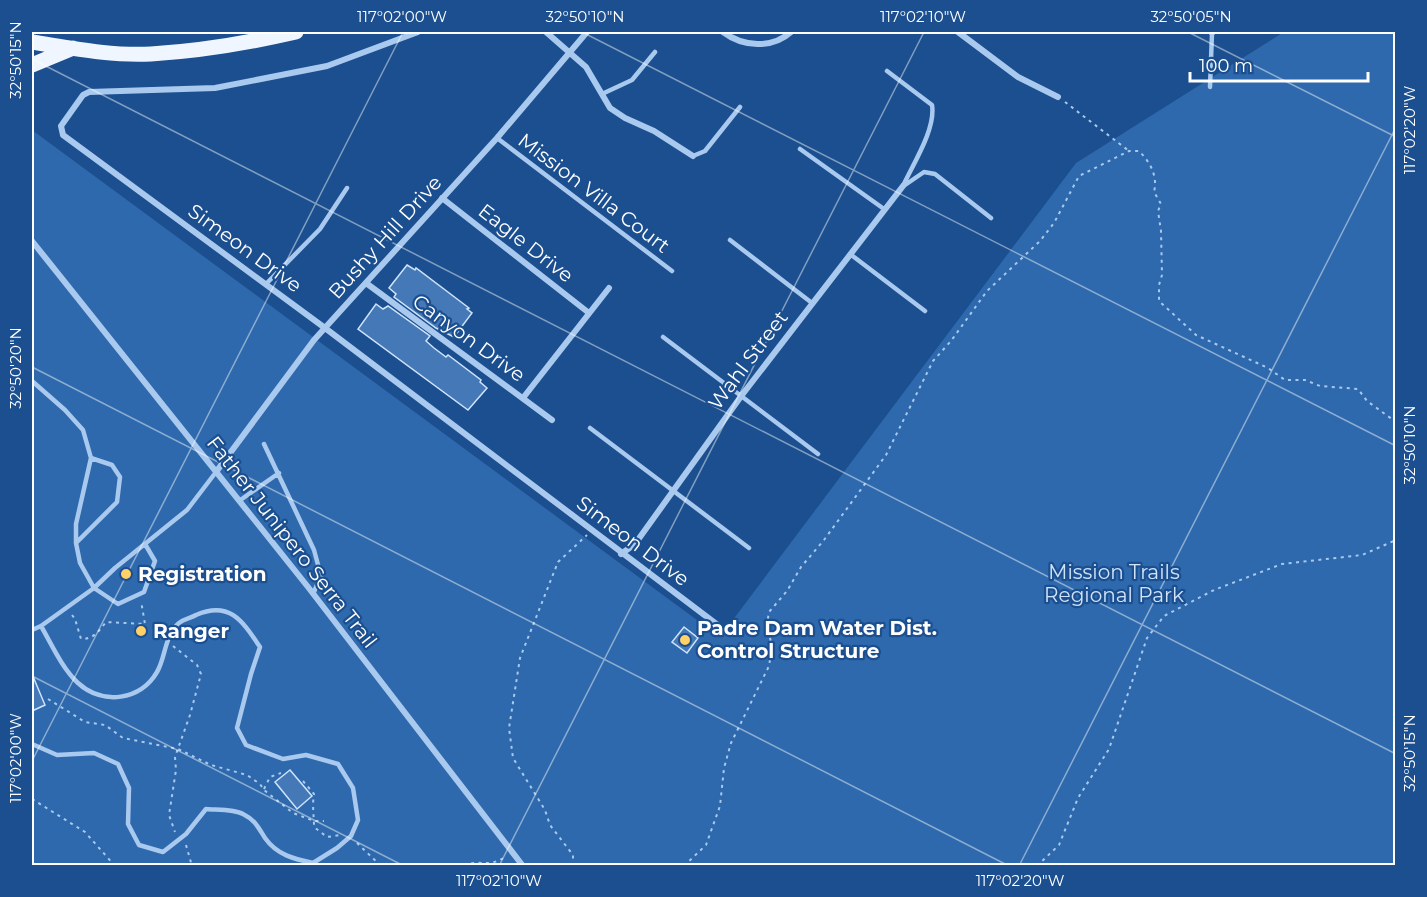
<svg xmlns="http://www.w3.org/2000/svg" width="1427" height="897" viewBox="0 0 1427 897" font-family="Montserrat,sans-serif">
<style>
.green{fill:#2e69ad}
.building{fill:#4478b7;stroke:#cfe3fa;stroke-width:1.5}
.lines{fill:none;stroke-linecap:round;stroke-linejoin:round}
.path{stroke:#a9c9ee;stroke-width:2;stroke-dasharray:3 4.5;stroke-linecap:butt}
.lane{stroke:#a9c9ee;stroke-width:4.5}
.street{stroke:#a9c9ee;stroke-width:6}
.primary{stroke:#f0f6ff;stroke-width:15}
.ticks{fill:none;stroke:#fff;stroke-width:1.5;stroke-opacity:0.45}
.poi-dot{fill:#ffd166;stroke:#1b4f8f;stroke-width:2}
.labels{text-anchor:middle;stroke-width:4.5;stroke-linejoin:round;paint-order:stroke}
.street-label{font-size:20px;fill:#fff;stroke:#1b4f8f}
.park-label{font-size:20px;fill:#cfe3fa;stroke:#1b4f8f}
.poi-label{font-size:20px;font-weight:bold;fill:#fff;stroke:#1b4f8f;text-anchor:start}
.neatline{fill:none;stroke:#fff;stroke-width:2}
.ticks-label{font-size:15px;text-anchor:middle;fill:#fff}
</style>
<rect width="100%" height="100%" fill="#1b4f8f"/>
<path class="green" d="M 1284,32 L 1395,32 L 1395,865 L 32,865 L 32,130 L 720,637 L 1076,163 Z"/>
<path class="building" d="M 407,265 L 415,270 L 416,268 L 469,308 L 467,309 L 472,313 L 454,337 L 436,328 L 394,297 L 396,294 L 389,288 Z
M 376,304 L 383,309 L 388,306 L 430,336 L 426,341 L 434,348 L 446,357 L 448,355 L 481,380 L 480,382 L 487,388 L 468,410 L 358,329 Z
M 684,627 L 698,638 L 687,653 L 672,642 Z
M 32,674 L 45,705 L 32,711 Z
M 290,770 L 312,796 L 297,809 L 275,782 Z"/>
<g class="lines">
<path class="path" d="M 1065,102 L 1129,151
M 72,615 L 75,619 L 81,639 C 94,639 99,631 106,622 L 145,624 L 141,601
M 173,646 L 197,665 L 201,674 L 190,715 L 175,757 L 176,770 L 169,815 L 175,832
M 48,699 L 85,722 L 105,725 L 123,738 L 178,749 L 211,765 L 247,775 L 260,784 L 264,790 L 293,813 L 314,821 L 324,821
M 303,781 L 314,794 C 312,806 314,815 314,827 L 327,837 L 340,835
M 264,789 L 270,777 L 281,773
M 32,799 L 85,832 L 115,866
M 357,843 L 381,866
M 186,845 L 192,866
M 464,866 C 480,858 486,869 505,857
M 573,866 L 573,855 L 550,825 L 545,810 L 513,758 L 509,728 L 520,658 L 558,562 L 587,535
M 684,866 L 706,845 L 720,806 L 724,768 L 731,743 L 769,666 L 772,647 L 767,624 L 769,612 L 787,591 L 801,567 L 824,540 L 886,455 L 933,361 L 951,341 L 987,291 L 1040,241 L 1054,223 L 1079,176 L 1129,151 L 1139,151 C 1150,162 1158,176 1154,192 L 1161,204 L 1158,211 L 1161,231 L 1162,275 L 1159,285 L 1159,301 L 1196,335 L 1268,368 L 1285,380 L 1305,380 L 1320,386 L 1358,389 L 1367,401 L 1396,422
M 1037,866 L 1059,845 L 1078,798 L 1109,749 L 1147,638 L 1164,616 L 1214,590 L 1282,564 L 1362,555 L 1396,540"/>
<path class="lane" d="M 887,71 L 932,105 C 936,129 913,164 903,186
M 1210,87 L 1212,33
M 602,94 L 632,80 L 655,52
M 497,138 L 672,271
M 800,149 L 884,209
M 693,156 L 705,151 L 740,107
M 905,185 L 924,172 L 935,174 L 991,218
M 730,240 L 812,303
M 850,254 L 925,311
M 266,284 L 320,229 L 347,188
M 663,337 L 818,454
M 32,381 L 65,410 L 83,430 L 91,458 L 76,524 L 76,543 L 80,563 L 94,588 L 118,604 L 144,592 L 155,561 L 145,544
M 590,428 L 749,548
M 264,444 L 314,550 L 321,576 L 313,594
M 239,501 L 279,473
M 76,543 L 117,502 L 120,477 L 112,465 L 91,458
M 32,630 L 41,626 L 94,588 L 115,568 L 187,510 L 216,472
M 32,744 L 57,755 L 94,753 L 118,764 L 129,788 L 128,824 L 139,845 L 163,852 L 186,834 L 206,809 C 217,810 234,809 243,814 C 255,820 258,827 265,838 C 277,855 294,859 313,863 L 337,848 L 351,836 L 358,820 L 353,788 L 338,764 L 306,755 L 283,759 L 246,745 L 237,728 L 251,674 L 260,647 C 243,622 230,600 196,615 C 191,618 183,619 179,623 C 164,636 166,657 157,672 C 141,700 103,706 78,683 C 62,668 52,645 41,626"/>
<path class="street" d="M 418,32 L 327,66 L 215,88 L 89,92 L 83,95 L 61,126 L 63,135 L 325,328 L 719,626
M 546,32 L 586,67 L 610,108 L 625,118 L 654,131 L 693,156
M 723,32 C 743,47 772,49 791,32
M 958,32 L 1018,77 L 1058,97
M 1212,33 L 1213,32
M 442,198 L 589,313
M 32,241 L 308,587 L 523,866
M 366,283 L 552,420
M 523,398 L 609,288
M 216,472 L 314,340 L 497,138 L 587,32
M 621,554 L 635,544 L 742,395 L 903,186"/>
<path class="primary" d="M 32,42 C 71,48 111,56 151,54 C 200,51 248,43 296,32
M 32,65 L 73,48"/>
</g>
<path class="ticks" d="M 582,32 L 1396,446M 1188,32 L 1396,137M 32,59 L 1396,754M 32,367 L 1009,866M 32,676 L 404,866M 32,761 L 403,32M 499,866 L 924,32M 1019,866 L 1396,127"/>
<g class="poi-dot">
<circle cx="126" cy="574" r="6"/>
<circle cx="141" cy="631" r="6"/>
<circle cx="685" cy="640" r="6"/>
</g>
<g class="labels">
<g class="street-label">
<text transform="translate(594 193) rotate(37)" y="7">Mission Villa Court</text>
<text transform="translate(385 237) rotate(-48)" y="7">Bushy Hill Drive</text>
<text transform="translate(526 243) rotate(38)" y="7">Eagle Drive</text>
<text transform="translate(245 248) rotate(36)" y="7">Simeon Drive</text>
<text transform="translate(469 338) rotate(36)" y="7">Canyon Drive</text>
<text transform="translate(748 360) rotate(-53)" y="7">Wahl Street</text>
<text transform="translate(633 541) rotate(37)" y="7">Simeon Drive</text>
<text transform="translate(292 542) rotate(52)" y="7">Father Junipero Serra Trail</text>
</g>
<g class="park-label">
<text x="1114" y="579">Mission Trails<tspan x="1114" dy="23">Regional Park</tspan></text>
</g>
<g class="poi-label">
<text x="138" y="581">Registration</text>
<text x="697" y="635">Padre Dam Water Dist.<tspan x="697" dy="23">Control Structure</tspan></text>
<text x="153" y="638">Ranger</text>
</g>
</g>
<rect width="1427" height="897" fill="none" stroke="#1b4f8f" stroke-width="66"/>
<path d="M1190 72v9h178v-9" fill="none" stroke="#ffffff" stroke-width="3"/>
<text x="1199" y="72" font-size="18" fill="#ffffff" stroke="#1b4f8f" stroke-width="4.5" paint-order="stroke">100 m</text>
<rect x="33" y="33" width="1361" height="831" class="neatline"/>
<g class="ticks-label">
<text x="402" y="22">117°02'00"W</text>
<text x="585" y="22">32°50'10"N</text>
<text x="923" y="22">117°02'10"W</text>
<text x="1191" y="22">32°50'05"N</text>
<text transform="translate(16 60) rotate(-90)" y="5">32°50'15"N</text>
<text transform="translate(1410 130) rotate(-90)" y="5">117°02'20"W</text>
<text transform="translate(16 368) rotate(-90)" y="5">32°50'20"N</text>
<text transform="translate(1410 445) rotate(-90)" y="5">32°50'10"N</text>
<text transform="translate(1410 753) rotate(-90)" y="5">32°50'15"N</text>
<text transform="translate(16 758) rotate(-90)" y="5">117°02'00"W</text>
<text x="499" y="886">117°02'10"W</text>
<text x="1020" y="886">117°02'20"W</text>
</g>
</svg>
